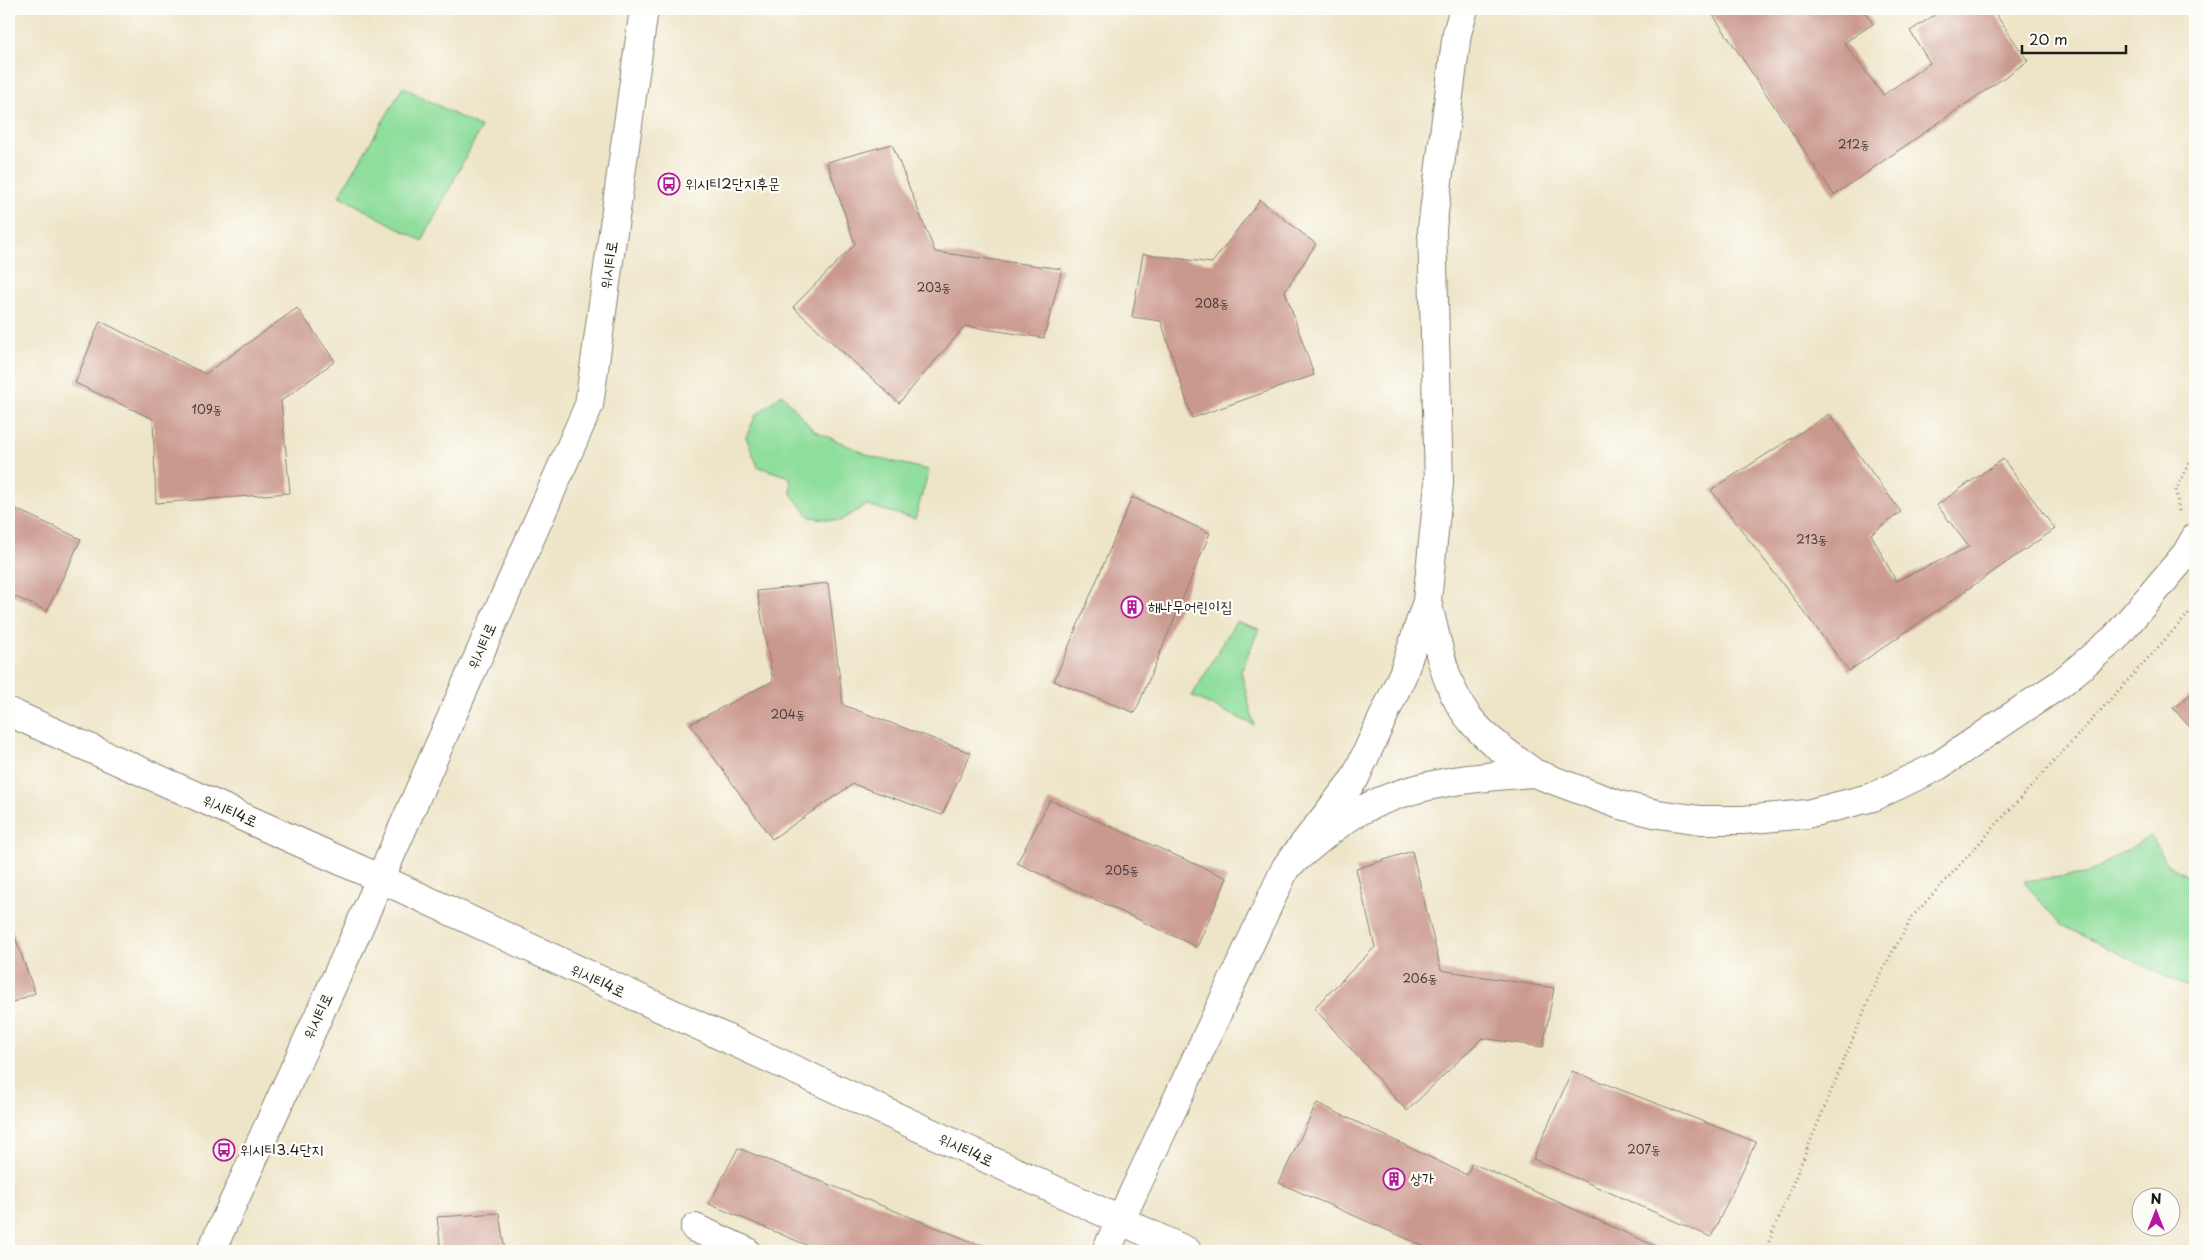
<svg xmlns="http://www.w3.org/2000/svg" width="2204" height="1260" viewBox="0 0 2204 1260" font-family="'Playpen Sans','Poor Story',sans-serif">
<style>
.green{fill:#8fde9c;stroke:#567d5c}
.building{fill:#ca998e}
.lines{fill:none;stroke-linecap:round;stroke-linejoin:round}
.minor-casing{stroke:#858072;stroke-width:30}
.major-casing{stroke:#858072;stroke-width:30}
.path{stroke:#858072;stroke-width:3;stroke-dasharray:1 4;stroke-linecap:butt}
.minor{stroke:#fff;stroke-width:28}
.major{stroke:#fff;stroke-width:28}
.labels{text-anchor:middle;stroke-width:4.5;stroke-linejoin:round;paint-order:stroke}
.number-label{font-size:12px;fill:#483b38}
.poi-label{font-size:15px;fill:#1c1c1c;stroke:#fdfcf7;text-anchor:start}
.street-label{font-size:15px;fill:#1c1c1c;stroke:#fdfcf7}
</style>
<rect width="100%" height="100%" fill="#fdfcf7"/>
<filter id="ink" filterUnits="userSpaceOnUse"><feTurbulence type="fractalNoise" baseFrequency=".02" numOctaves="2"/><feDisplacementMap in="SourceGraphic" scale="10" xChannelSelector="R" yChannelSelector="G"/><feConvolveMatrix kernelMatrix="1 2 1 2 8 2 1 2 1" color-interpolation-filters="sRGB"/></filter>
<filter id="wash" filterUnits="userSpaceOnUse"><feTurbulence type="fractalNoise" baseFrequency=".0096" numOctaves="4" result="noise"/><feDisplacementMap in="SourceGraphic" scale="20" xChannelSelector="R" yChannelSelector="G"/><feGaussianBlur stdDeviation="1.12" result="paint"/><feColorMatrix in="noise" values="0 0 0 0 0 0 0 0 0 0 0 0 0 0 0 0 0 1.4 0 .05"/><feComposite in="paint" operator="in"/></filter>
<g filter="url(#wash)">
<rect width="100%" height="100%" fill="#eee5c8"/>
<path class="green" d="M 403,87 L 481,128 L 422,241 L 339,196 Z
M 782,394 L 813,430 L 873,457 L 929,470 L 915,519 L 866,505 L 840,521 L 810,517 L 791,494 L 790,477 L 758,467 L 746,437 L 756,415 Z
M 1236,621 L 1259,629 L 1241,671 L 1254,725 L 1192,696 Z
M 2151,836 L 2168,865 L 2195,880 L 2195,991 L 2061,925 L 2023,881 L 2086,874 Z"/>
<g id="blocks">
<path class="building" d="M 1709,9 L 1863,9 L 1873,24 L 1844,43 L 1883,95 L 1930,63 L 1910,31 L 1944,9 L 1992,9 L 2028,61 L 1834,195 Z
M 892,144 L 935,252 L 1062,269 L 1044,338 L 965,326 L 899,403 L 793,307 L 855,244 L 827,162 Z
M 1260,200 L 1316,244 L 1285,291 L 1314,375 L 1192,418 L 1161,321 L 1132,317 L 1143,254 L 1212,263 Z
M 297,308 L 335,361 L 281,401 L 290,493 L 156,503 L 153,419 L 75,383 L 100,321 L 205,374 Z
M 1829,414 L 1901,512 L 1871,534 L 1896,581 L 1969,547 L 1937,505 L 2003,459 L 2055,529 L 1849,671 L 1711,490 Z
M 1132,497 L 1210,533 L 1135,713 L 1054,681 Z
M 9,506 L 81,539 L 47,611 L 9,594 Z
M 828,583 L 843,705 L 971,753 L 942,815 L 853,784 L 772,839 L 690,724 L 773,681 L 757,591 Z
M 2195,691 L 2195,733 L 2173,708 Z
M 1050,800 L 1227,878 L 1197,947 L 1017,863 Z
M 1412,851 L 1441,970 L 1554,988 L 1543,1047 L 1482,1038 L 1407,1111 L 1314,1008 L 1375,947 L 1356,869 Z
M 10,923 L 35,993 L 9,1004 L 9,924 Z
M 1572,1071 L 1756,1142 L 1711,1237 L 1533,1159 Z
M 1317,1103 L 1467,1175 L 1472,1163 L 1666,1251 L 1435,1251 L 1279,1183 Z
M 738,1148 L 995,1251 L 821,1251 L 709,1204 Z
M 499,1213 L 505,1251 L 441,1251 L 437,1217 Z"/>
</g>
</g>
<g filter="url(#ink)">
<use href="#blocks" fill-opacity="0" stroke="#858072" stroke-width="1"/>
<g class="lines">
<g class="minor-casing">
<path id="minor" d="M 1427,601 L 1439,483 L 1432,228 L 1457,33 L 1464,9
M 9,712 L 379,878 L 1187,1251
M 1534,773 L 1620,805 L 1658,814 L 1701,820 L 1743,820 L 1807,814 L 1873,797 L 1938,766 L 2060,684 L 2115,638 L 2186,554 L 2195,538
M 695,1228 L 746,1251
M 1106,1251 L 1286,867 L 1355,778 L 1403,674 L 1427,601 C 1438,643 1444,692 1475,725 C 1492,744 1514,758 1534,773 C 1473,777 1406,783 1353,815 C 1329,829 1308,850 1286,867"/>
</g>
<g class="major-casing">
<path id="major" d="M 211,1251 L 356,934 L 589,405 L 644,9"/>
</g>
<path class="path" d="M 2179,511 L 2176,490 L 2195,453
M 1765,1251 L 1878,978 L 1913,916 L 2192,610 L 2191,597"/>
<use href="#minor" class="minor"/>
<use href="#major" class="major"/>
</g>
</g>
<defs>
<g id="bus-ring" transform="scale(1.125)"><circle r="9.5" fill="#fdfcf7" stroke="#b5179e" stroke-width="1.5"/><path d="M-5-6H5V4H4V6H2V4H-2V6H-4V4H-5ZM-3.5-4V0h7V-4ZM-3.5 1.2v1.5H-2V1.2ZM2 1.2v1.5H3.5V1.2Z" fill="#b5179e"/></g>
<g id="building-ring" transform="scale(1.125)"><circle r="9.5" fill="#fdfcf7" stroke="#b5179e" stroke-width="1.5"/><path d="M-4-6H4V6H1V3H-1V6H-4ZM-2.5-4.3h1.7v1.8h-1.7ZM.8-4.3h1.7v1.8H.8ZM-2.5-1h1.7V.8h-1.7ZM.8-1h1.7V.8H.8Z" fill="#b5179e"/></g>
</defs>
<g fill-rule="evenodd">
<use href="#bus-ring" x="669" y="184"/>
<use href="#building-ring" x="1132" y="607"/>
<use href="#bus-ring" x="224" y="1150"/>
<use href="#building-ring" x="1394" y="1179"/>
</g>
<g class="labels">
<g class="number-label">
<text x="1854" y="149">212동</text>
<text x="934" y="292">203동</text>
<text x="1212" y="308">208동</text>
<text x="207" y="414">109동</text>
<text x="1812" y="544">213동</text>
<text x="788" y="719">204동</text>
<text x="1122" y="875">205동</text>
<text x="1420" y="983">206동</text>
<text x="1644" y="1154">207동</text>
</g>
<g class="poi-label">
<text x="685" y="189">위시티2단지후문</text>
<text x="1148" y="612">해나무어린이집</text>
<text x="240" y="1155">위시티3.4단지</text>
<text x="1410" y="1184">상가</text>
</g>
<g class="street-label">
<text transform="translate(609 265) rotate(-82)" y="5">위시티로</text>
<text transform="translate(482 646) rotate(-66)" y="5">위시티로</text>
<text transform="translate(230 811) rotate(24)" y="5">위시티4로</text>
<text transform="translate(598 981) rotate(25)" y="5">위시티4로</text>
<text transform="translate(318 1016) rotate(-65)" y="5">위시티로</text>
<text transform="translate(966 1150) rotate(25)" y="5">위시티4로</text>
</g>
</g>
<rect width="2204" height="1260" fill="none" stroke="#fdfcf7" stroke-width="30"/>
<g transform="translate(2156 1212)"><circle r="24" fill="#fdfcf7" stroke="#a3a29f"/>
<path d="M0-4L9 19L0 12L-9 19Z" fill="#b5179e"/>
<text y="-8" font-size="14" font-weight="bold" text-anchor="middle" fill="#1c1c1c">N</text>
</g>
<path d="M2022 45v8h104v-8" fill="none" stroke="#1c1c1c" stroke-width="2.5"/>
<text x="2029" y="45" font-size="15" fill="#1c1c1c" stroke="#fdfcf7" stroke-width="4" paint-order="stroke">20 m</text>
</svg>
